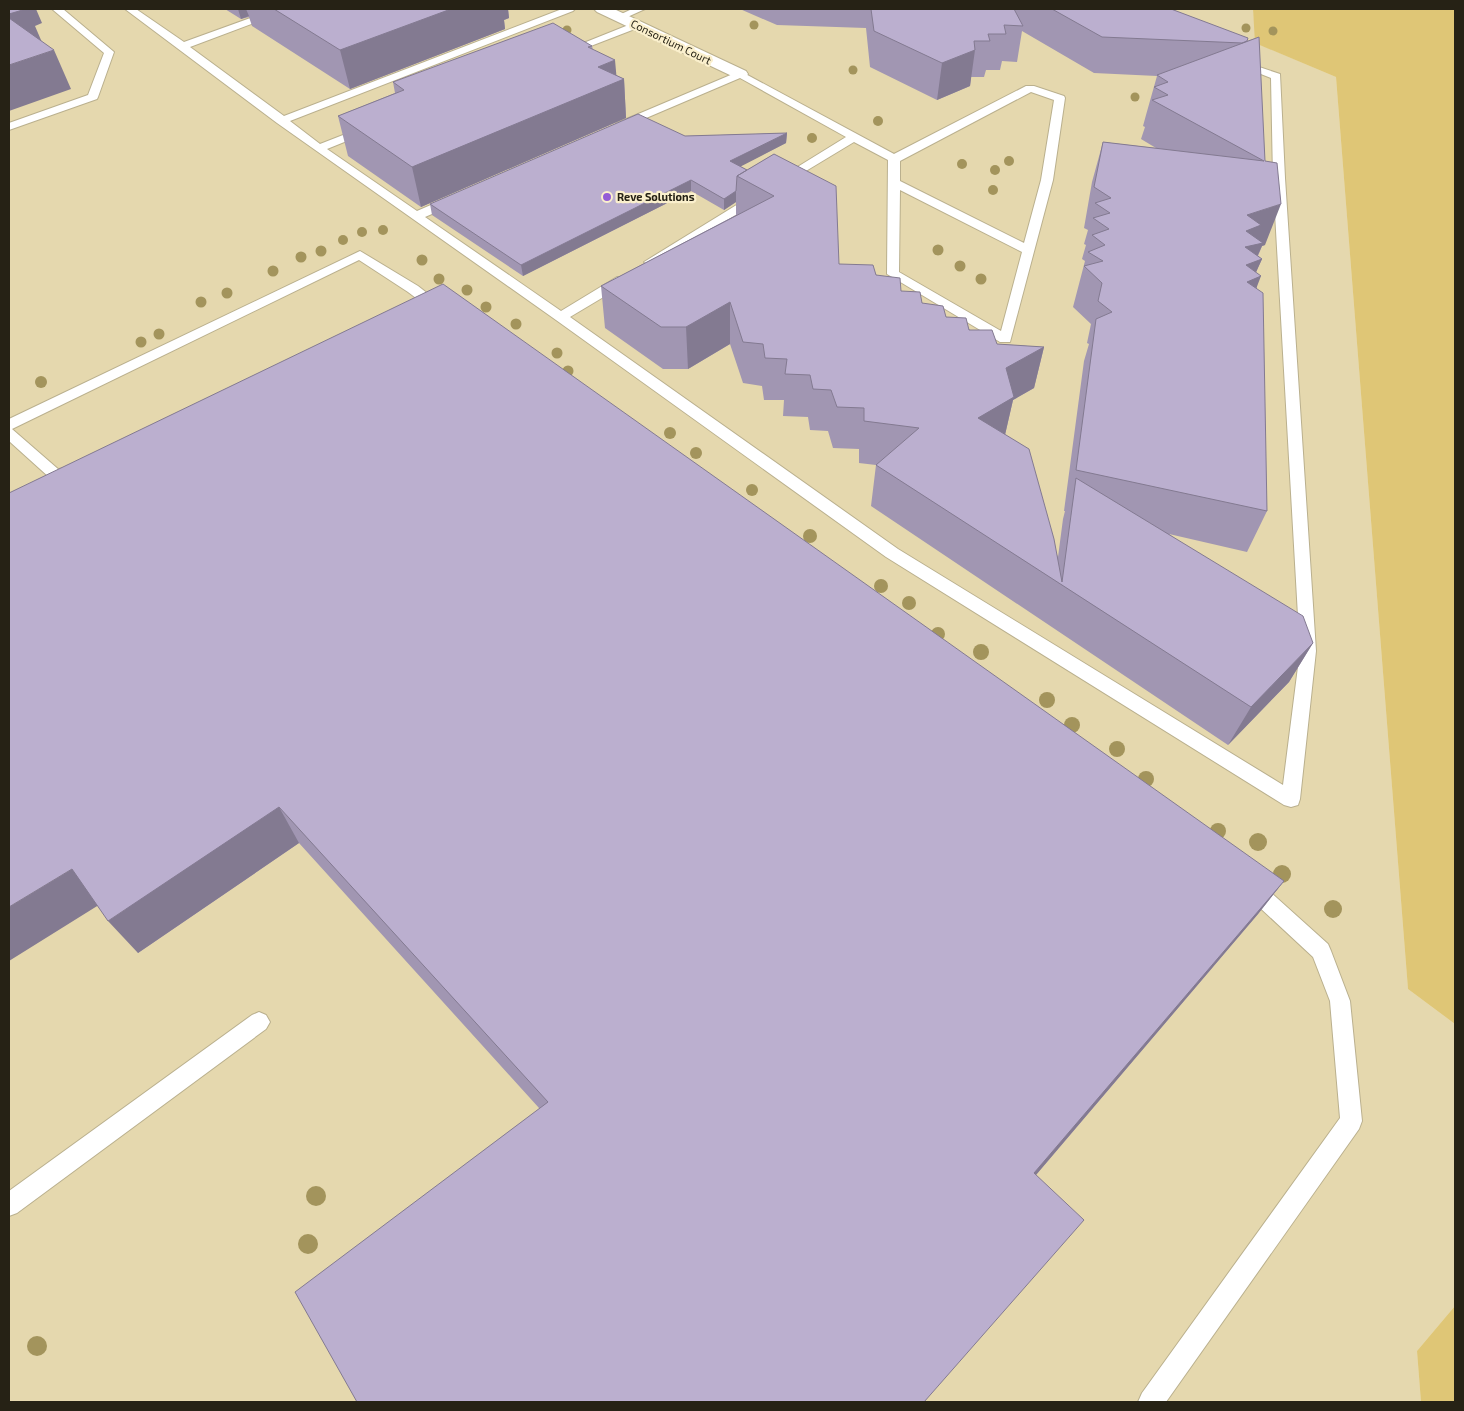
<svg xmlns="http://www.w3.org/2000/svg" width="1464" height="1411" viewBox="0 0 1464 1411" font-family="'Exo 2',sans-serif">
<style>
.built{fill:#e5d8ae}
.green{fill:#dfc676}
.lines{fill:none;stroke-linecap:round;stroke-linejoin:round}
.lane-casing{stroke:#bab08e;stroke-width:2}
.street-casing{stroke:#bab08e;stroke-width:2}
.lane{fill:#fff;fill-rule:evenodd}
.street{fill:#fff;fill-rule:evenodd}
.tree{fill:#a3945c}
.wall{fill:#a196b2}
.shaded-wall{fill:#837a91}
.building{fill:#bbafcf;stroke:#837a91}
.poi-dot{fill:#945dd6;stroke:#fbf0cd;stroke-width:2}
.labels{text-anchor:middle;stroke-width:4.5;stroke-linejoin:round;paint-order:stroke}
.far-street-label{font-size:11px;fill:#262215;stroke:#fbf0cd}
.far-poi-label{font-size:11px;font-weight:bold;fill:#262215;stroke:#fbf0cd;text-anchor:start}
</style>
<rect width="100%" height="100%" fill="#ede3c0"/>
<path class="built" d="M 9,9 L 1253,9 L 1256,43 L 1336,77 L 1408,989 L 1455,1024 L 1455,1306 L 1417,1351 L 1421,1402 L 9,1402 Z"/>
<path class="green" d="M 1253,9 L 1455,9 L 1455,1024 L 1408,989 L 1336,77 L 1255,43 Z
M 1455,1306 L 1455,1402 L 1421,1402 L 1417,1351 Z"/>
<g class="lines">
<g class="lane-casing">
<path id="lane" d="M 52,9 L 63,9 L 114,52 L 98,97 L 97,99 L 9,130 L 9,123 L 88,95 L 104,53 Z
M 125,9 L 136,9 L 184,42 L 275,9 L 288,9 L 286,11 L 190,47 L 284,116 L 562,9 L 575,9 L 573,11 L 290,121 L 320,144 L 361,128 L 369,128 L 371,130 L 369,132 L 327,149 L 417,211 L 447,198 L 455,198 L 457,201 L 455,204 L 425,217 L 561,311 L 617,277 L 627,277 L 628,280 L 627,283 L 570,317 L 898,549 L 1283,785 L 1300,651 L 1273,178 L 1271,78 L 1233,63 L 1238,60 L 1280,74 L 1285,178 L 1316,651 L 1300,799 L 1298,805 L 1291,807 L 1284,805 L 886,557 L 556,320 L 277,123 Z
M 632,9 L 645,9 L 623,19 L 617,19 L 615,17 Z
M 636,22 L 640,23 L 640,27 L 570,54 L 562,54 L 561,52 Z
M 740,71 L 894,154 L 1026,86 L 1034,86 L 1064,96 L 1065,98 L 1053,180 L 1010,342 L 1000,342 L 887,274 L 888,160 L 854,142 L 786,183 L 778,183 L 776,181 L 778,179 L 846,137 L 740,78 L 625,127 L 617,127 L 615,125 L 617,123 ZM 1031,92 L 1054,100 L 1041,180 L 1024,243 L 900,181 L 900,161 ZM 900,190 L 1022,252 L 1001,331 L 899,272 Z
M 756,193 L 762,197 L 760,200 L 654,265 L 650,266 L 644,262 Z
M 360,251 L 418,286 L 441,304 L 443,307 C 439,312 434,313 428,312 L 426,309 L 428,307 L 408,292 L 359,260 L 12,429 L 58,469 L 75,467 L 80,468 L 82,472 L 80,476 L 55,479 L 50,478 L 9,441 L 9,419 Z
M 1251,878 L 1258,881 L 1328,944 L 1331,951 L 1350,1001 L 1362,1121 L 1359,1129 L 1166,1402 L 1138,1402 L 1142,1393 L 1340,1118 L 1330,1001 L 1313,957 L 1244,893 L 1241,887 L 1244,881 Z
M 259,1012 L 266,1015 L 270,1022 L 266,1029 L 17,1213 L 9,1216 L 9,1191 L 252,1015 Z"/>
</g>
<g class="street-casing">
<path id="street" d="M 594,9 L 614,9 L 746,71 L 748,74 L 746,77 L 734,77 L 597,12 Z"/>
</g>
<use href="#lane" class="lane"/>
<use href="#street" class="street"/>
</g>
<g class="tree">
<circle cx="754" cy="25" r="4.5"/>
<circle cx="1246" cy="28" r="4.5"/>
<circle cx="567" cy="30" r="4.5"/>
<circle cx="1273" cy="31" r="4.5"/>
<circle cx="853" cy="70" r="4.5"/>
<circle cx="1135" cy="97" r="4.5"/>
<circle cx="878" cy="121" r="5"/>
<circle cx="812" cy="138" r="5"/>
<circle cx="1009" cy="161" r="5"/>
<circle cx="962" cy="164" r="5"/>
<circle cx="995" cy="170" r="5"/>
<circle cx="993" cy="190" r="5"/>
<circle cx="383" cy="230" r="5"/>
<circle cx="362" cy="232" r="5"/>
<circle cx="343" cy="240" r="5"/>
<circle cx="938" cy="250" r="5.5"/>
<circle cx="321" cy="251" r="5.5"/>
<circle cx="301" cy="257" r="5.5"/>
<circle cx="422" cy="260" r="5.5"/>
<circle cx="960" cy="266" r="5.5"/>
<circle cx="273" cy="271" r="5.5"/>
<circle cx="439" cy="279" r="5.5"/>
<circle cx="981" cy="279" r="5.5"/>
<circle cx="467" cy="290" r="5.5"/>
<circle cx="227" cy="293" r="5.5"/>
<circle cx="201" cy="302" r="5.5"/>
<circle cx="486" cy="307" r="5.5"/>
<circle cx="516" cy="324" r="5.5"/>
<circle cx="159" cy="334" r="5.5"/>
<circle cx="141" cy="342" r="5.5"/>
<circle cx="557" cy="353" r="5.5"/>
<circle cx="568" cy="371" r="5.5"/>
<circle cx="41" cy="382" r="6"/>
<circle cx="670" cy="433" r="6"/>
<circle cx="696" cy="453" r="6"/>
<circle cx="752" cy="490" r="6"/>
<circle cx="810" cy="536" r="7"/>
<circle cx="881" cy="586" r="7"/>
<circle cx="909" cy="603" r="7"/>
<circle cx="938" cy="634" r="7"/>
<circle cx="981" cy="652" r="8"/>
<circle cx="1047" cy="700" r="8"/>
<circle cx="1072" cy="725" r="8"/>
<circle cx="1117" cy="749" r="8"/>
<circle cx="1146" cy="779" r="8"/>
<circle cx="1218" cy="831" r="8"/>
<circle cx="1258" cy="842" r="9"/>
<circle cx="1282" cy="874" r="9"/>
<circle cx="1333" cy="909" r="9"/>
<circle cx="316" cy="1196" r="10"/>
<circle cx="308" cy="1244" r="10"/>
<circle cx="37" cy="1346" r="10"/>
</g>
<path class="wall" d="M 225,9 L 508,9 L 509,18 L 504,20 L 505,29 L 350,89 L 252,26 L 249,17 L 241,19 Z
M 740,9 L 1171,9 L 1247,41 L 1259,37 L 1265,245 L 1262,246 L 1258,256 L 1262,259 L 1256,272 L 1267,511 L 1247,552 L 1169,534 L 1313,643 L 1289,682 L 1228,745 L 871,506 L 876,465 L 859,463 L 859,449 L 833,448 L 828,431 L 810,430 L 808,417 L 783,416 L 784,400 L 764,400 L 762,386 L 743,383 L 730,344 L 688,369 L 663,369 L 605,328 L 601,286 L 736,215 L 736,202 L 724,210 L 691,191 L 523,276 L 432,215 L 430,204 L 685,136 L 787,133 L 786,143 L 740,166 L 747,170 L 774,154 L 839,264 L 876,275 L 901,291 L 922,303 L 946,317 L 997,344 L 1044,347 L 1034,388 L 1013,400 L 1005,435 L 1058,557 L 1063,519 L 1065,511 L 1064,511 L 1084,361 L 1089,344 L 1087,343 L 1091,324 L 1073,307 L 1085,261 L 1082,259 L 1086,245 L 1084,244 L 1088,230 L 1084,228 L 1092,182 L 1103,142 L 1156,148 L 1141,139 L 1145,127 L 1143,126 L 1146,115 L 1157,76 L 1094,73 L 1022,31 L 1017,62 L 1002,61 L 1000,70 L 986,70 L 984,77 L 971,77 L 970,86 L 937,100 L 870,67 L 866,28 L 777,25 Z
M 592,46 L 593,50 L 616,75 L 624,79 L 626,118 L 421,207 L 348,156 L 338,116 L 395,93 L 393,82 Z
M 9,493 L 1284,881 L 1258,914 L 1036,1175 L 539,1108 L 299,843 L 138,953 Z"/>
<path class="shaded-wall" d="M 11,9 L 36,9 L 42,23 L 35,26 L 44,47 L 9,23 L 9,14 Z
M 238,9 L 246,9 L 249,16 L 241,19 Z
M 451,9 L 508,9 L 509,18 L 504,20 L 505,29 L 350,89 L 340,50 Z
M 54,50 L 71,89 L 9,111 L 9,65 Z
M 975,50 L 970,86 L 937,100 L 942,63 Z
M 615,60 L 617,82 L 624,79 L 626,118 L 421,207 L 412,167 L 598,67 Z
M 787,133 L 786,143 L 730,172 L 730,161 Z
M 691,180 L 691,191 L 523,276 L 521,265 Z
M 736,191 L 736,202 L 724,210 L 724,199 Z
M 1281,204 L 1265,245 L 1262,246 L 1255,261 L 1262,259 L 1253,279 L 1261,276 L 1245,318 L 1237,269 L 1247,215 Z
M 730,302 L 730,344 L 688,369 L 686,327 Z
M 1044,347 L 1034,388 L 1013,400 L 1004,439 L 978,418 L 1006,368 Z
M 1313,643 L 1289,682 L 1228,745 L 1251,707 Z
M 279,807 L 299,843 L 138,953 L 108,921 Z
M 72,869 L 102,903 L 9,961 L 9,907 Z
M 1284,881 L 1258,914 L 1018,1196 L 1034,1173 Z"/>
<path class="building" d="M 9,9 L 26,9 L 9,14 Z
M 274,9 L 451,9 L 340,50 Z
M 871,9 L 1014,9 L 1023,26 L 1004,25 L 1006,34 L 988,34 L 990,41 L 974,41 L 975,50 L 942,63 L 874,31 Z
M 1052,9 L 1171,9 L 1248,38 L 1247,41 L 1242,43 L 1102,37 Z
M 9,18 L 54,50 L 9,65 Z
M 553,23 L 592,46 L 588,47 L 615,60 L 598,67 L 624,79 L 412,167 L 338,116 L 404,90 L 393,82 Z
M 1259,37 L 1265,161 L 1277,163 L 1281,204 L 1247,215 L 1261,225 L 1246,231 L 1263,243 L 1245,247 L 1262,259 L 1246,265 L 1261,276 L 1247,282 L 1263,293 L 1267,511 L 1076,470 L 1096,319 L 1112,312 L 1098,301 L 1102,283 L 1084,266 L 1103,261 L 1088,252 L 1105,245 L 1092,235 L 1109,229 L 1093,218 L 1110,213 L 1095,203 L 1111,198 L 1094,187 L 1103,142 L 1264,161 L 1152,100 L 1168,95 L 1154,87 L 1168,82 L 1157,75 Z
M 638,114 L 685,136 L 787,133 L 730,161 L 747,170 L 737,176 L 736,191 L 724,199 L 691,180 L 521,265 L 430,204 Z
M 774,154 L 836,186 L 839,264 L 873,265 L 876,275 L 900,278 L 901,291 L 920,292 L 922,303 L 943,306 L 946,317 L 966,318 L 969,330 L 992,330 L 997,344 L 1044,347 L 1006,368 L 1014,397 L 978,418 L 1029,449 L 1054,539 L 1062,582 L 1076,478 L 1303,616 L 1313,643 L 1251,707 L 876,465 L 919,428 L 864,421 L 864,408 L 837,407 L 831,390 L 813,389 L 810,375 L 785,374 L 787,359 L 765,358 L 763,344 L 743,342 L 730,302 L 686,327 L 661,327 L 601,286 L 774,196 L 737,176 Z
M 443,284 L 1284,881 L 1034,1173 L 1084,1220 L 924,1402 L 357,1402 L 295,1292 L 548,1102 L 279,807 L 108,921 L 72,869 L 9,907 L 9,493 Z"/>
<circle class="poi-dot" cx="607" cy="197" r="5"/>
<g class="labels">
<g class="far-street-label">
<text transform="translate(671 42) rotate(26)" y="4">Consortium Court</text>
</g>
<g class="far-poi-label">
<text x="617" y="201">Reve Solutions</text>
</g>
</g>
<rect width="1464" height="1411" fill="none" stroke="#262215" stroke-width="20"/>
</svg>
